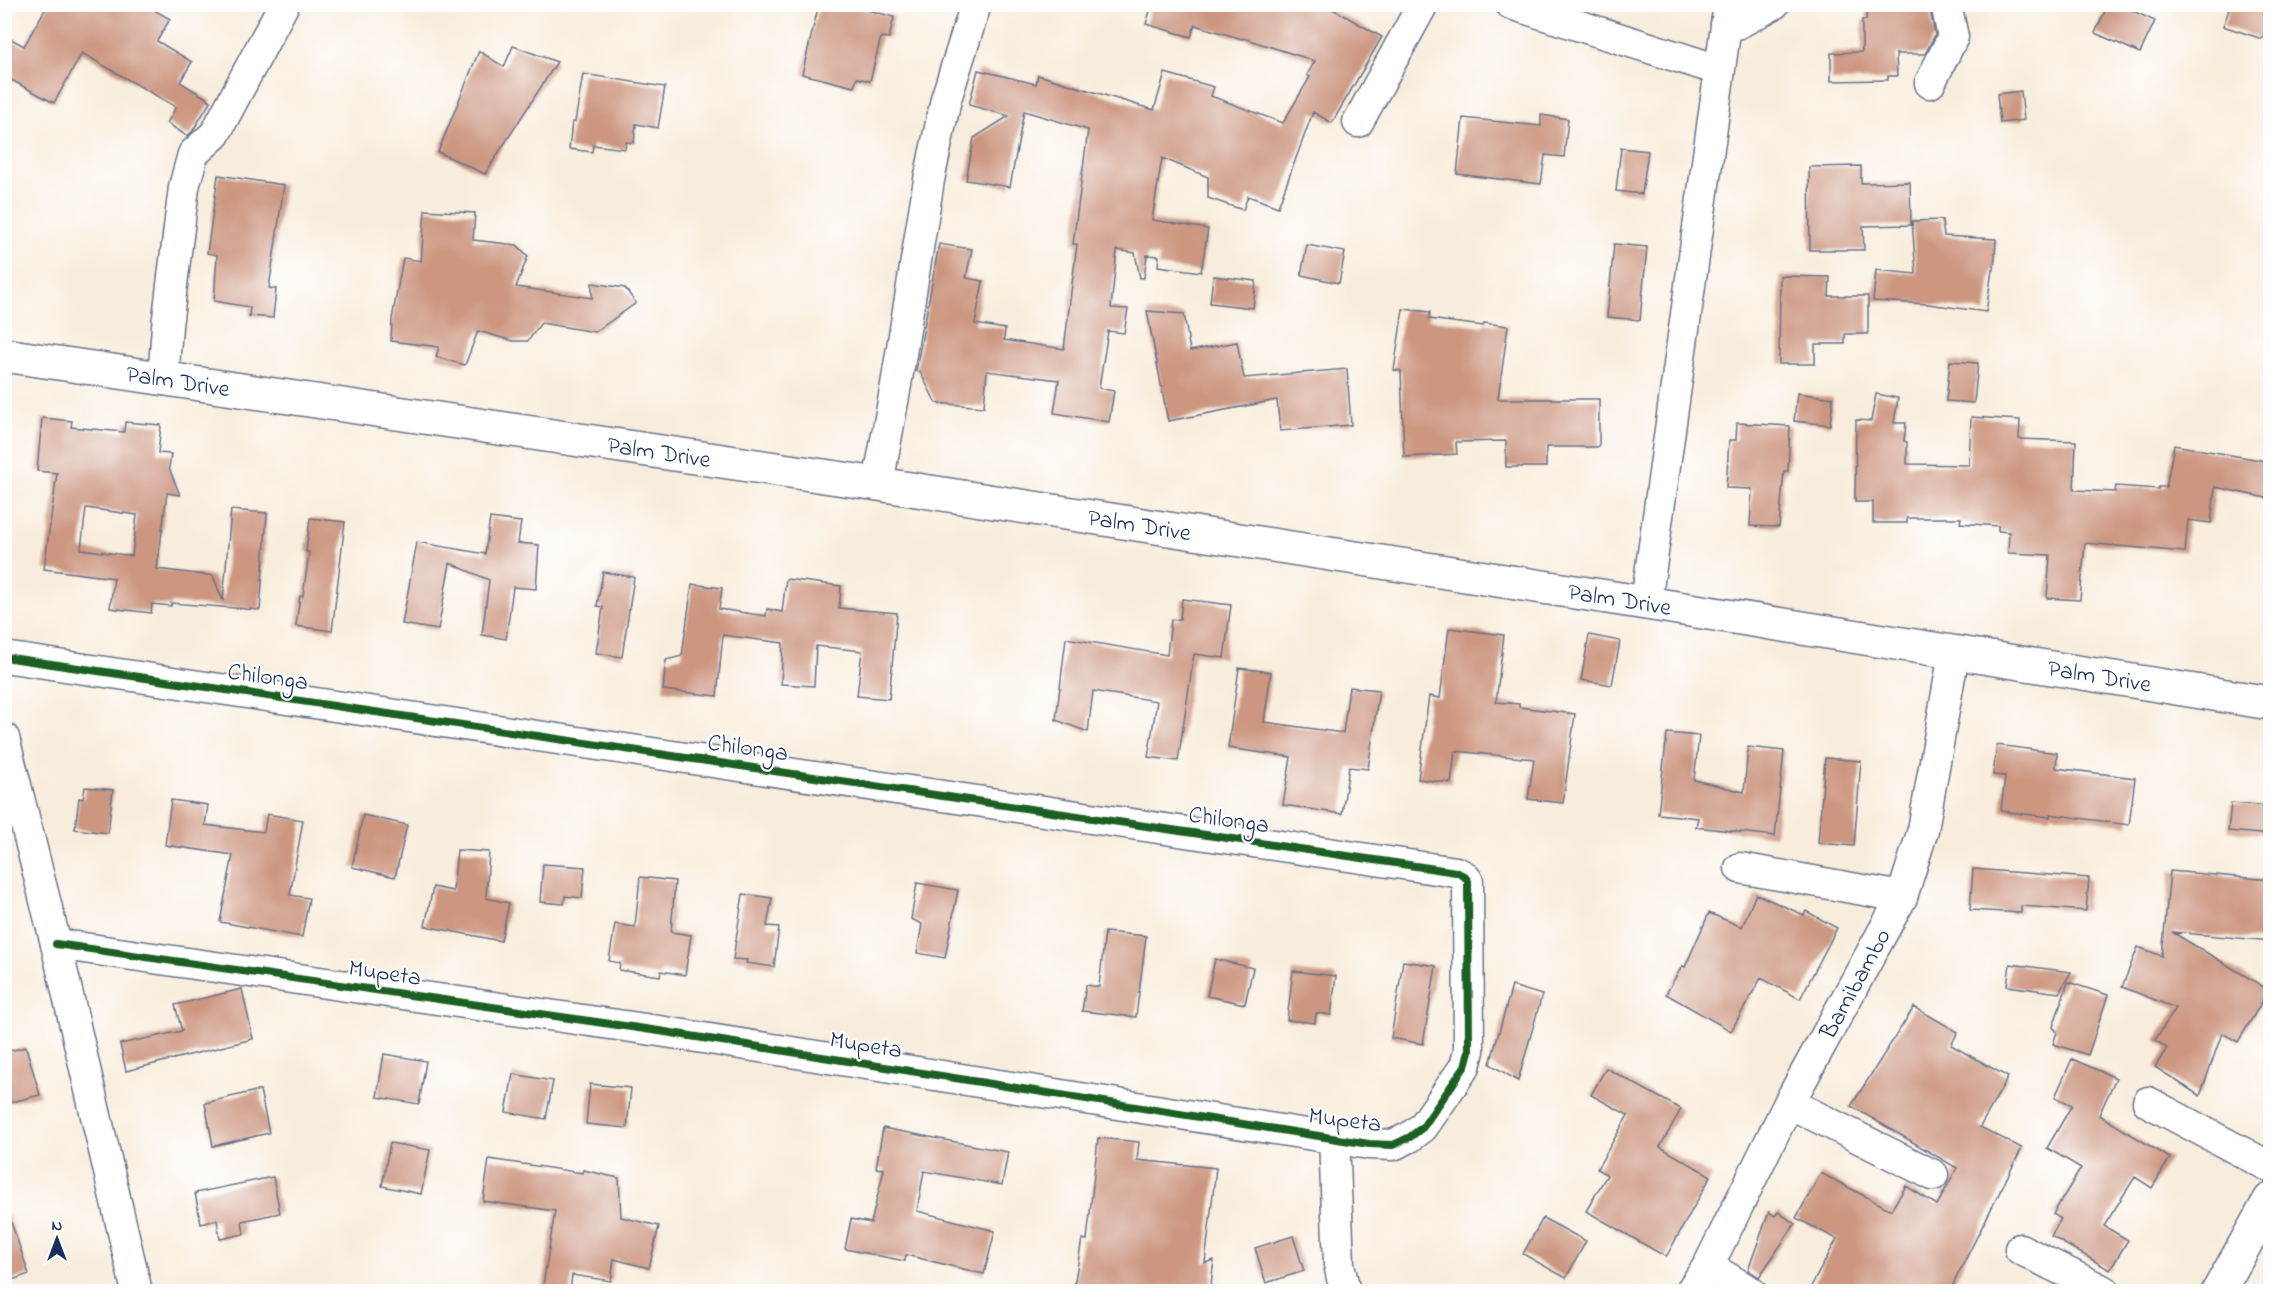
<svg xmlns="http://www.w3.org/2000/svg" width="2275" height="1296" viewBox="0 0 2275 1296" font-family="'Indie Flower',sans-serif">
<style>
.building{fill:#cc9680;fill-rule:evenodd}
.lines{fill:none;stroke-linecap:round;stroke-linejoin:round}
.minor-casing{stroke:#68728a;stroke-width:33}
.tertiary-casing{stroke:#68728a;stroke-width:36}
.minor{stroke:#fff;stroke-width:30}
.tertiary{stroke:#fff;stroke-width:33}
.cycleway-casing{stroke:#fff;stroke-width:11}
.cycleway{stroke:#1b5e20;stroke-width:8}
.labels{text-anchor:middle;stroke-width:4.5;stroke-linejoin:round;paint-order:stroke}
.street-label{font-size:24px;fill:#1b2f5e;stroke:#fff}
</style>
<rect width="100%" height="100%" fill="#fff"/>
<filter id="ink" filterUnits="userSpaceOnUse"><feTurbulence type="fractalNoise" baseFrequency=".0167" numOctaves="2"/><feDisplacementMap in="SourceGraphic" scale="12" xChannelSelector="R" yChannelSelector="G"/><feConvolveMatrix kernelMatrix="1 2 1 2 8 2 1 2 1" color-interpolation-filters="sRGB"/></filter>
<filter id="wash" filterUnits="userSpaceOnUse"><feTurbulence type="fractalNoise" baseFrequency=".008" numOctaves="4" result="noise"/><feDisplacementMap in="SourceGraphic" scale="24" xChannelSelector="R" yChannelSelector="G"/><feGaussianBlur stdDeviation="1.35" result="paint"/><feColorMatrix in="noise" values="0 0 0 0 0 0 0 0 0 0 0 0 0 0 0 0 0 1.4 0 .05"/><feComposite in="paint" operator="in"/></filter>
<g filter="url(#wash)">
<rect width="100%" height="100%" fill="#f8eddc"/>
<g id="blocks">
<path class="building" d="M 48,4 L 144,4 L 170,19 L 157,41 L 192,62 L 180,82 L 211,101 L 192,132 L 187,136 L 167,123 L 176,107 L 82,53 L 54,103 L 4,76 L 4,35 L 24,46 Z
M 819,4 L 844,4 L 894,17 L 889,38 L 881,37 L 870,81 L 857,78 L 854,87 L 802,74 Z
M 1147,4 L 1324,4 L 1382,37 L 1332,123 L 1313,112 L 1278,207 L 1248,196 L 1243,210 L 1208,198 L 1208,177 L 1162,158 L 1152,220 L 1208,229 L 1201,272 L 1158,266 L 1159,256 L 1147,255 L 1144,278 L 1140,278 L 1135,253 L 1117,250 L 1111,308 L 1128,309 L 1124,333 L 1108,331 L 1099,388 L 1114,391 L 1109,422 L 1054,413 L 1059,380 L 987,371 L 984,407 L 936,403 L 920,372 L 916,371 L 939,244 L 972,249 L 966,278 L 983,281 L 975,324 L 1005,329 L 1004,340 L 1064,349 L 1077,244 L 1073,244 L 1088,130 L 1024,111 L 1010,187 L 966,180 L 974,138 L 1009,116 L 969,105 L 978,70 L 1036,84 L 1038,75 L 1154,110 L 1165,73 L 1214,87 L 1211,96 L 1283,123 L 1310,77 L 1307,75 L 1315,61 L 1243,38 L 1242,39 L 1195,25 L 1191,37 L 1146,24 L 1150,11 L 1147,10 Z
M 1866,4 L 1929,4 L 1935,35 L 1925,54 L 1896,54 L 1897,76 L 1888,76 L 1888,80 L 1885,80 L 1831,81 L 1831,53 L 1862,52 L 1862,20 L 1866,20 Z
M 2108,4 L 2118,4 L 2155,21 L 2140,53 L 2095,33 Z
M 2231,4 L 2271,4 L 2271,17 L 2262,39 L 2223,26 Z
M 513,46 L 557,62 L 485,174 L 438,152 L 479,51 L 504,67 Z
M 583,74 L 665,87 L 658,128 L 636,124 L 634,143 L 626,142 L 625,149 L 593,145 L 592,152 L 569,149 L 572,122 L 575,122 Z
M 2021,91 L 2024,120 L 2000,123 L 1997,94 Z
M 1541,115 L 1568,119 L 1564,157 L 1545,155 L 1541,184 L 1457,174 L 1463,118 L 1541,126 Z
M 1621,148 L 1648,151 L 1642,194 L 1616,191 Z
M 1861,166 L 1861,183 L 1910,182 L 1911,225 L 1863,226 L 1864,250 L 1810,250 L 1809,167 Z
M 218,175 L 284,185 L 269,288 L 276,289 L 273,318 L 249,316 L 250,307 L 214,301 L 217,255 L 207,253 Z
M 425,210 L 475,213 L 473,240 L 517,245 L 528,256 L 516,287 L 592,298 L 592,283 L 625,288 L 636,303 L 595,332 L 541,323 L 528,341 L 513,341 L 478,331 L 465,365 L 436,357 L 439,347 L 391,341 L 392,319 L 403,258 L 421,261 Z
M 1942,220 L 1944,236 L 1996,239 L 1994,270 L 1992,270 L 1986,312 L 1928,304 L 1873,301 L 1876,270 L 1916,274 L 1912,221 Z
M 1614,244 L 1647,247 L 1640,320 L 1607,317 Z
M 1307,245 L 1345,252 L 1339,283 L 1301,275 Z
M 1213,276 L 1256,281 L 1253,308 L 1210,303 Z
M 1780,276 L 1830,277 L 1829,296 L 1868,296 L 1868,334 L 1845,334 L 1845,344 L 1815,344 L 1815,364 L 1779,364 Z
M 1403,309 L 1430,312 L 1429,319 L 1483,326 L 1484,323 L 1508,326 L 1498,399 L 1599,399 L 1599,447 L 1546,447 L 1546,467 L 1506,467 L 1506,441 L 1456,442 L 1457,454 L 1404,457 L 1401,371 L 1394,370 Z
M 1147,311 L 1184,314 L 1190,351 L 1237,342 L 1244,378 L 1347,369 L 1351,425 L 1280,431 L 1277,400 L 1168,421 Z
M 1950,361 L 1978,363 L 1974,403 L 1946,401 Z
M 1797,393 L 1833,398 L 1830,425 L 1794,421 Z
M 1876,394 L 1898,398 L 1894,423 L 1906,423 L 1904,441 L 1907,442 L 1907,464 L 1969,465 L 1971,417 L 2020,420 L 2019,439 L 2076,441 L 2074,490 L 2115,492 L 2116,486 L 2158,489 L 2159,487 L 2166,487 L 2174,445 L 2271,462 L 2271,499 L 2215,487 L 2211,523 L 2188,520 L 2185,552 L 2085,543 L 2080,600 L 2047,598 L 2050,555 L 2008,553 L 2009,532 L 1998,531 L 1998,526 L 1960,523 L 1961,518 L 1907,518 L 1907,523 L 1873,523 L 1873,502 L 1855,502 L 1856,420 L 1871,421 Z
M 42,418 L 72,421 L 71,427 L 124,432 L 125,422 L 161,425 L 158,453 L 171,454 L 169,468 L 180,495 L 167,493 L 157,569 L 213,576 L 223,601 L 231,510 L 267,513 L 260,610 L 171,603 L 171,606 L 152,604 L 151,613 L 110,608 L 114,578 L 44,569 L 57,473 L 37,471 ZM 86,508 L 137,515 L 132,556 L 81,549 Z
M 1737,423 L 1790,426 L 1788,471 L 1784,471 L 1779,527 L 1750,526 L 1752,489 L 1726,488 L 1729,440 L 1736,440 Z
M 310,518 L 345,522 L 332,631 L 296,626 L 300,596 L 303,596 L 309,552 L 306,552 Z
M 490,518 L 521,522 L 518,543 L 539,545 L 536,589 L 513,587 L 506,639 L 482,635 L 489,580 L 450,563 L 438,630 L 402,624 L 417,542 L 485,554 Z
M 603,572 L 634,577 L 622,657 L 596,653 L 603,607 L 597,606 Z
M 786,579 L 841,586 L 839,608 L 897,613 L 889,699 L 857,696 L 862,651 L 816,646 L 814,686 L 781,684 L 783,643 L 723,635 L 717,696 L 663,690 L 666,660 L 682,656 L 692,584 L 722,588 L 719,609 L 766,616 L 767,609 L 782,612 Z
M 1182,599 L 1231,605 L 1224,658 L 1194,654 L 1178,761 L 1148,757 L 1157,701 L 1093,691 L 1088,732 L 1056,720 L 1066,638 L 1167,655 L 1171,620 L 1180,619 Z
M 1449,628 L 1504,635 L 1496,702 L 1519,704 L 1519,707 L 1575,714 L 1563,803 L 1528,799 L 1534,759 L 1455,751 L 1451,783 L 1418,779 L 1429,696 L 1440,698 Z
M 1589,635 L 1620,641 L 1612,685 L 1581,680 Z
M 1239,668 L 1271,672 L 1264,722 L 1343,733 L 1349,687 L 1379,690 L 1368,769 L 1349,767 L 1342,814 L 1283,805 L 1291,757 L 1228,748 Z
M 1667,733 L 1699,736 L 1694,780 L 1744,792 L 1748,747 L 1784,751 L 1775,836 L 1696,827 L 1698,818 L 1658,814 Z
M 1997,745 L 2057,753 L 2056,768 L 2135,778 L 2129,825 L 2050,814 L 2050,817 L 2001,811 L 2005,776 L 1993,775 Z
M 1825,758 L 1861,761 L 1854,846 L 1818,843 Z
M 85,787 L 113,790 L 108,833 L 75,829 L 79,798 L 83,799 Z
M 171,800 L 208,805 L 205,825 L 264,832 L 267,814 L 303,820 L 290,895 L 309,898 L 302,937 L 220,922 L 233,855 L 165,845 Z
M 2231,803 L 2271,806 L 2271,835 L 2228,831 Z
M 363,815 L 407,825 L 395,877 L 352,867 Z
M 457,850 L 489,852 L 486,898 L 509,903 L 501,941 L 425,926 L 433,887 L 453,891 Z
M 543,864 L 585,867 L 582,898 L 565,896 L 564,904 L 540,902 Z
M 1973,869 L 2089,878 L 2086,911 L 2021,906 L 2021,913 L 1970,910 Z
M 2170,871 L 2271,880 L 2271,941 L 2172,932 L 2269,990 L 2238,1042 L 2222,1033 L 2200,1096 L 2155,1067 L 2167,1048 L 2155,1040 L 2176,1008 L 2122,987 L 2138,947 L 2162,956 Z
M 640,877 L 675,881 L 671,932 L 691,935 L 685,975 L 661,971 L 660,976 L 619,970 L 620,963 L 609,961 L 615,924 L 635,927 Z
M 917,883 L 958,890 L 945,958 L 917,953 L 922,924 L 911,919 Z
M 743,894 L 772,898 L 767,926 L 779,927 L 774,967 L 746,963 L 747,960 L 733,959 Z
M 1756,894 L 1804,915 L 1806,911 L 1837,928 L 1800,999 L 1761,978 L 1731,1031 L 1666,994 L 1682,966 L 1685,967 L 1709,913 L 1742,927 Z
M 1105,932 L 1146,936 L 1136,1017 L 1082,1011 L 1086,985 L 1099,987 Z
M 1215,959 L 1253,968 L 1245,1004 L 1207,996 Z
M 1403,961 L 1436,966 L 1423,1044 L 1391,1038 Z
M 2010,964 L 2071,972 L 2059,993 L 2007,986 Z
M 1293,971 L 1336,976 L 1331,1015 L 1316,1013 L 1315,1023 L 1287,1020 Z
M 2068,982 L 2108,995 L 2088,1055 L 2053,1044 L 2057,1032 L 2053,1027 Z
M 1512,986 L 1542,995 L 1518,1081 L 1490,1064 Z
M 242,989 L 253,1039 L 126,1071 L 120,1044 L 182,1031 L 175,1005 Z
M 1914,1007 L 1958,1032 L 1951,1045 L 2008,1077 L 1980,1127 L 2022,1148 L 1949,1292 L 1808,1292 L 1837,1239 L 1796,1218 L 1821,1173 L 1891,1210 L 1906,1186 L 1937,1205 L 1957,1168 L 1851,1106 Z
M 26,1047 L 40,1095 L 4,1104 L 4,1052 Z
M 384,1054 L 426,1061 L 419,1104 L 377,1097 Z
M 2072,1059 L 2116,1078 L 2099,1115 L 2170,1158 L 2152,1188 L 2135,1177 L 2104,1226 L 2128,1240 L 2110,1270 L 2051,1236 L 2061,1219 L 2053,1214 L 2081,1168 L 2047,1148 L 2072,1105 L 2055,1097 Z
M 1606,1068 L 1681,1109 L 1660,1147 L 1711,1176 L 1666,1257 L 1586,1211 L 1607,1175 L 1597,1169 L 1628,1115 L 1591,1095 Z
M 513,1074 L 553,1081 L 546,1119 L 506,1112 Z
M 590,1084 L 631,1088 L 627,1128 L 586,1124 Z
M 260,1090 L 269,1133 L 213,1146 L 205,1103 Z
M 883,1128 L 1008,1152 L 1002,1185 L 924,1171 L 917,1211 L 995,1231 L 984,1274 L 906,1255 L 905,1261 L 845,1249 L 851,1219 L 871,1223 L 884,1169 L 876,1168 Z
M 1098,1138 L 1139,1142 L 1137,1160 L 1216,1168 L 1205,1263 L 1214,1260 L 1210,1292 L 1073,1292 L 1082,1239 L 1087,1240 Z
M 390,1143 L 430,1150 L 421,1194 L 382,1186 Z
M 489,1159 L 582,1173 L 583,1170 L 619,1178 L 621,1217 L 659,1226 L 649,1268 L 614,1259 L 611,1281 L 572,1275 L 570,1292 L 542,1292 L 555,1211 L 483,1201 Z
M 273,1177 L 280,1213 L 242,1221 L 244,1234 L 220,1239 L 217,1220 L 201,1224 L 195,1193 Z
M 1769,1212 L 1775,1216 L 1778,1212 L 1795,1224 L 1759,1277 L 1748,1270 Z
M 4,1213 L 8,1213 L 29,1274 L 4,1283 Z
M 1543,1218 L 1586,1241 L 1566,1278 L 1523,1254 Z
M 1293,1236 L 1304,1271 L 1266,1283 L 1255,1248 Z"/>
</g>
</g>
<g filter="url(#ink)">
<use href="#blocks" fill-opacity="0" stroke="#68728a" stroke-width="1.5"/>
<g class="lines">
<g class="minor-casing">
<g id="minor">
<path d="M 1511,4 L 1719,70"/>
<path d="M 1726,23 L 1737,24 L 1774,4"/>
<path d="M 1930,83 L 1953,37 L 1946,4"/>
<path d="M 1358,122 L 1423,4"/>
<path d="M 163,380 L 167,326 L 184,187 L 193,154 L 215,134 L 284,4"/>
<path d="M 878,484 L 896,385 L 929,180 L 946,99 L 976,4"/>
<path d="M 1646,603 L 1729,4"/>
<path d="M 4,657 L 1456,872 L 1464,876 L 1468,881 L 1469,1051 L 1465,1066 L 1423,1127 L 1410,1137 L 1393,1145 L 1369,1144 L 659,1031 L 56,944"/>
<path d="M 4,738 L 56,944 L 137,1292"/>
<path d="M 1740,868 L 1902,897"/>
<path d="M 2148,1102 L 2270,1167"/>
<path d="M 1789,1103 L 1933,1175"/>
<path d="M 1334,1138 L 1339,1264 L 1345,1292"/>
<path d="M 2020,1249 L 2106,1292"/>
<path d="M 1708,1266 L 1751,1292"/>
<path id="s1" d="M 1690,1292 L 1708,1266 L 1789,1103 L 1902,897 L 1923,830 L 1954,653"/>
</g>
</g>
<g class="tertiary-casing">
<g id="tertiary">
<path id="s2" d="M 4,355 L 878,484 L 1646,603 L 2270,703"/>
<path d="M 2218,1292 L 2270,1200"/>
</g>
</g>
<use href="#minor" class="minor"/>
<use href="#tertiary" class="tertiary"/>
<g class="cycleway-casing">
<path id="cycleway" d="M 4,657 L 1456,872 L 1464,876 L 1468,881 L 1469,1051 L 1465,1066 L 1423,1127 L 1410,1137 L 1393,1145 L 1369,1144 L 659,1031 L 56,944"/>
</g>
<use href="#cycleway" class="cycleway"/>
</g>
</g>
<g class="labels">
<g class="street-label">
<text dy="8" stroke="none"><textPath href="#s2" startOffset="176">Palm Drive</textPath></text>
<text dy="8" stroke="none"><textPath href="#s2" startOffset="662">Palm Drive</textPath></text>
<text dy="8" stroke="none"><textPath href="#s2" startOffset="1148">Palm Drive</textPath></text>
<text dy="8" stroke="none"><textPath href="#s2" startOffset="1634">Palm Drive</textPath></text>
<text transform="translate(268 676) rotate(8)" y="8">Chilonga</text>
<text dy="8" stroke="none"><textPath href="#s2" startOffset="2120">Palm Drive</textPath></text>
<text transform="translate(748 747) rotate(8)" y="8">Chilonga</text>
<text transform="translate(1229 819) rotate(8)" y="8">Chilonga</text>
<text transform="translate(385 972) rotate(8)" y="8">Mupeta</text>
<text dy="8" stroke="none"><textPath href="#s1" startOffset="350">Bamibambo</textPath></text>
<text transform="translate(866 1044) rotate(9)" y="8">Mupeta</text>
<text transform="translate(1345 1119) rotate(7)" y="8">Mupeta</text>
</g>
</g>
<rect width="2275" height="1296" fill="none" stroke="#fff" stroke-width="24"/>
<g transform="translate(57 1239)" stroke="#ffffff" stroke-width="4.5" paint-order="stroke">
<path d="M0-4.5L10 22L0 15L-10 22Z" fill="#1b2f5e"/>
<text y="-9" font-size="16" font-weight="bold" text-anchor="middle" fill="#1b2f5e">N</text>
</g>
</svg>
